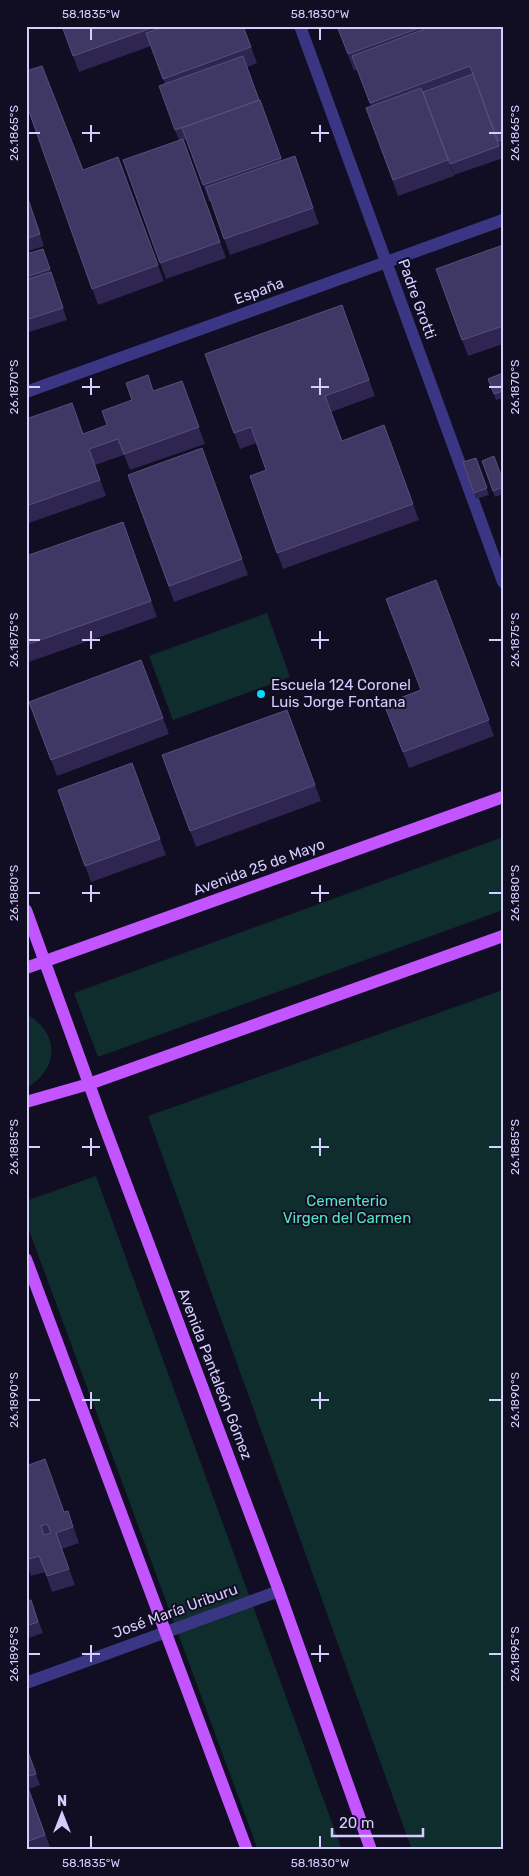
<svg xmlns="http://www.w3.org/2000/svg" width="529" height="1876" viewBox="0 0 529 1876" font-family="Rubik,sans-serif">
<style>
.green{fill:#0f2d2c}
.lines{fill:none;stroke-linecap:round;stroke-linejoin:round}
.minor{stroke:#3a3683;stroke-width:12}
.major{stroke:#c255ff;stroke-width:12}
.wall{fill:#2e2551}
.building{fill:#3f3764;stroke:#574f7c;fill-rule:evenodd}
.ticks{fill:none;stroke:#d4ceff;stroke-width:2}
.poi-dot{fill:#00dcf9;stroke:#110d22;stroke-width:2}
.labels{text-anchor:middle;stroke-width:4;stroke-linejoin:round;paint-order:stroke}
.street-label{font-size:15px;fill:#d4ceff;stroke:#110d22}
.poi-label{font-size:15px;fill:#d4ceff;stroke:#110d22;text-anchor:start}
.park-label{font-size:15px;fill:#55e4c2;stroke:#110d22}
.neatline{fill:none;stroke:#d4ceff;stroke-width:2}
.ticks-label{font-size:12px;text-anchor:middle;fill:#d4ceff}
</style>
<rect width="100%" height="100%" fill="#110d22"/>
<path class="green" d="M 267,613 L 290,677 L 173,720 L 149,656 Z
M 503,837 L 503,910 L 98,1057 L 74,993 Z
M 503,990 L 503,1850 L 412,1850 L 148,1116 Z
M 26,1014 C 60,1032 60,1069 26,1088 Z
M 96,1176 L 342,1850 L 258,1850 L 26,1222 L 26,1201 Z"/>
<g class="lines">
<path class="minor" d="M 300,26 L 503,582
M 26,392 L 503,220
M 26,1683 L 279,1591"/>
<path class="major" d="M 26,910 L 101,1117 L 279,1591 L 371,1850
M 26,968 L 503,797
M 26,1102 L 89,1084 L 503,936
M 26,1259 L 247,1850"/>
</g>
<path class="wall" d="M 62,26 L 243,26 L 257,63 L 247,67 L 282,160 L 295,156 L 319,224 L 230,255 L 211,201 L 209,201 L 186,139 L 184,140 L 226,258 L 166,279 L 123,160 L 179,140 L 175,130 L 165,84 L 151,46 L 79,72 Z
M 337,26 L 503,26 L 503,154 L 476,82 L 503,155 L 503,158 L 454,175 L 426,100 L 454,176 L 398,196 L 366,108 L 371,106 L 357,69 L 354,71 Z
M 26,103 L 83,170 L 118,157 L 164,281 L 98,305 Z
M 26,192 L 44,246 L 26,252 Z
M 503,245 L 503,344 L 468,356 L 436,269 Z
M 43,249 L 67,320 L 26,333 L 26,254 Z
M 342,305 L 375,396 L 331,412 L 342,441 L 384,425 L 419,520 L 283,569 L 250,476 L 266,470 L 257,443 L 240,449 L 205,354 Z
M 503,373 L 503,398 L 496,400 L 488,379 Z
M 182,381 L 205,444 L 130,470 L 124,455 L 95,465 L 106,496 L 26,524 L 26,419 L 83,434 L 107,425 L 132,400 L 153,391 Z
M 202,448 L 248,575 L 174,602 L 128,475 Z
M 476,458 L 489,495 L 476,499 L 463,462 Z
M 482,461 L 503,481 L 503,494 L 495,497 Z
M 123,522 L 157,617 L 26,663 L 26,556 Z
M 436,580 L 494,736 L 409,768 L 384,704 L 420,691 Z
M 141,660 L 169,734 L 57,776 L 29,702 Z
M 287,710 L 321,801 L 196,847 L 162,755 Z
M 132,763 L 166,855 L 91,882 L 58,790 Z
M 26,1466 L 64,1512 L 68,1511 L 79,1543 L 62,1549 L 75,1585 L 52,1592 L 45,1572 L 31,1576 L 26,1563 Z
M 31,1600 L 43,1633 L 26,1639 L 26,1601 Z
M 26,1746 L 40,1785 L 29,1789 L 50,1847 L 41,1850 L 29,1850 L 26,1842 Z"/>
<path class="building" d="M 62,26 L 157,26 L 73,56 Z
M 166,26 L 243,26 L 251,47 L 163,79 L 146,33 Z
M 337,26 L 425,26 L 348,54 Z
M 433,26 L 503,26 L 503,140 L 498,141 L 470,66 L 370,103 L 352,56 Z
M 243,56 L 259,100 L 175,130 L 159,86 Z
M 42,66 L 83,170 L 118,157 L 158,265 L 92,289 L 26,103 L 26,71 Z
M 473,74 L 499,146 L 450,164 L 423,92 Z
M 421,88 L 448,160 L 393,180 L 366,108 Z
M 260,100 L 281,158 L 203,185 L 182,128 Z
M 183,139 L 220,242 L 160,263 L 123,160 Z
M 295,156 L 313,208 L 224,239 L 206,187 Z
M 26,193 L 40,234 L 26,239 Z
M 503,245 L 503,326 L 462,340 L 436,269 Z
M 43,249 L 50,269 L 26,277 L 26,254 Z
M 51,272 L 63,308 L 26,320 L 26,280 Z
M 342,305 L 369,380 L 325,396 L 342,441 L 384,425 L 413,504 L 277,553 L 250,476 L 266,470 L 251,427 L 234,433 L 205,354 Z
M 503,373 L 503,391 L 494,394 L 488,379 Z
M 148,375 L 153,391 L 182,381 L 199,427 L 124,454 L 118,439 L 89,449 L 100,480 L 26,506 L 26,419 L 72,403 L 83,434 L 107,425 L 102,411 L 132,400 L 126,383 Z
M 202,448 L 242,559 L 169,586 L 128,475 Z
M 494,456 L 503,481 L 503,487 L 493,491 L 482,461 Z
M 476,458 L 487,488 L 474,493 L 463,462 Z
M 123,522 L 151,601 L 26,645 L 26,556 Z
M 436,580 L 489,720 L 403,752 L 384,704 L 421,690 L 386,599 Z
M 141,660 L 163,718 L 51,760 L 29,702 Z
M 287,710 L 315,785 L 190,831 L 162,755 Z
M 132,763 L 160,839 L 85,866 L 58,790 Z
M 45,1459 L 64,1512 L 68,1511 L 73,1527 L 56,1533 L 69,1569 L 47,1576 L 39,1556 L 26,1560 L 26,1466 ZM 47,1524 L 51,1533 L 44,1535 L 41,1526 Z
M 31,1600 L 38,1622 L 26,1626 L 26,1601 Z
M 26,1746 L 36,1774 L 26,1777 Z
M 27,1785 L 45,1835 L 26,1842 L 26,1786 Z"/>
<path class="ticks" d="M 91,28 L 91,40M 320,28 L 320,40M 91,125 L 91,142M 320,125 L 320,142M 28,133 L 40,133M 82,133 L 100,133M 311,133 L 329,133M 489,133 L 502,133M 91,378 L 91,395M 320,378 L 320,395M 28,387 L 40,387M 82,387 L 100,387M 311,387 L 329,387M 489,387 L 502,387M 91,631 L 91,649M 320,631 L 320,649M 28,640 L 40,640M 82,640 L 100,640M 311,640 L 329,640M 489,640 L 502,640M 91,885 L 91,902M 320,885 L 320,902M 28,893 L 40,893M 82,893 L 100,893M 311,893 L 329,893M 489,893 L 502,893M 91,1138 L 91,1156M 320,1138 L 320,1156M 28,1147 L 40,1147M 82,1147 L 100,1147M 311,1147 L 329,1147M 489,1147 L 502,1147M 91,1392 L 91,1409M 320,1392 L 320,1409M 28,1400 L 40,1400M 82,1400 L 100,1400M 311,1400 L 329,1400M 489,1400 L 502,1400M 91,1645 L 91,1662M 320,1645 L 320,1662M 28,1654 L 40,1654M 82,1654 L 100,1654M 311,1654 L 329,1654M 489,1654 L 502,1654M 91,1836 L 91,1848M 320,1836 L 320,1848"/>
<circle class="poi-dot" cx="261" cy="694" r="5"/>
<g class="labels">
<g class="street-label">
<text transform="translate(259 291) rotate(-20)" y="5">España</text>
<text transform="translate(417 299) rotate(70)" y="5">Padre Grotti</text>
<text transform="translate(259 867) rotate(-20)" y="5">Avenida 25 de Mayo</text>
<text transform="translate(215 1374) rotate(69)" y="5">Avenida Pantaleón Gómez</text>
<text transform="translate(175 1611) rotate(-20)" y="5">José María Uriburu</text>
</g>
<g class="poi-label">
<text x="271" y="690">Escuela 124 Coronel<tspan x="271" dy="17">Luis Jorge Fontana</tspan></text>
</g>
<g class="park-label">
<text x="347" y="1206">Cementerio<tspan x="347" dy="17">Virgen del Carmen</tspan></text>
</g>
</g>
<rect width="529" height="1876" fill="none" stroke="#110d22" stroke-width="55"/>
<g transform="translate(62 1814)" stroke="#110d22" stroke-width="4" paint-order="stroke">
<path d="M0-4L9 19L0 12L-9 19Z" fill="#d4ceff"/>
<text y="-8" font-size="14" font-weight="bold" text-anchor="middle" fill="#d4ceff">N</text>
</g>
<path d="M332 1828v8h91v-8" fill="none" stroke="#d4ceff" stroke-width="2.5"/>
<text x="339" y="1828" font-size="15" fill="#d4ceff" stroke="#110d22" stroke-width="4" paint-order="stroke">20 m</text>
<rect x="28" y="28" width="474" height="1820" class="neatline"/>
<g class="ticks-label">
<text x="91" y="18">58.1835°W</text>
<text x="320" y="18">58.1830°W</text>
<text transform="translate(14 133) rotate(-90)" y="4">26.1865°S</text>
<text transform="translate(515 133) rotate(-90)" y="4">26.1865°S</text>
<text transform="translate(14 387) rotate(-90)" y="4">26.1870°S</text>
<text transform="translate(515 387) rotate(-90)" y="4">26.1870°S</text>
<text transform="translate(14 640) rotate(-90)" y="4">26.1875°S</text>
<text transform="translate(515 640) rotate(-90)" y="4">26.1875°S</text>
<text transform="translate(14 893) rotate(-90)" y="4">26.1880°S</text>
<text transform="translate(515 893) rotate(-90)" y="4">26.1880°S</text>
<text transform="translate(14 1147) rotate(-90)" y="4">26.1885°S</text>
<text transform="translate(515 1147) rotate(-90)" y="4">26.1885°S</text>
<text transform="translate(14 1400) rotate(-90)" y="4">26.1890°S</text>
<text transform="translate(515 1400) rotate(-90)" y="4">26.1890°S</text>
<text transform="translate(14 1654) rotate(-90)" y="4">26.1895°S</text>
<text transform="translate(515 1654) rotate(-90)" y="4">26.1895°S</text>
<text x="91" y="1867">58.1835°W</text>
<text x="320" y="1867">58.1830°W</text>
</g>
</svg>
